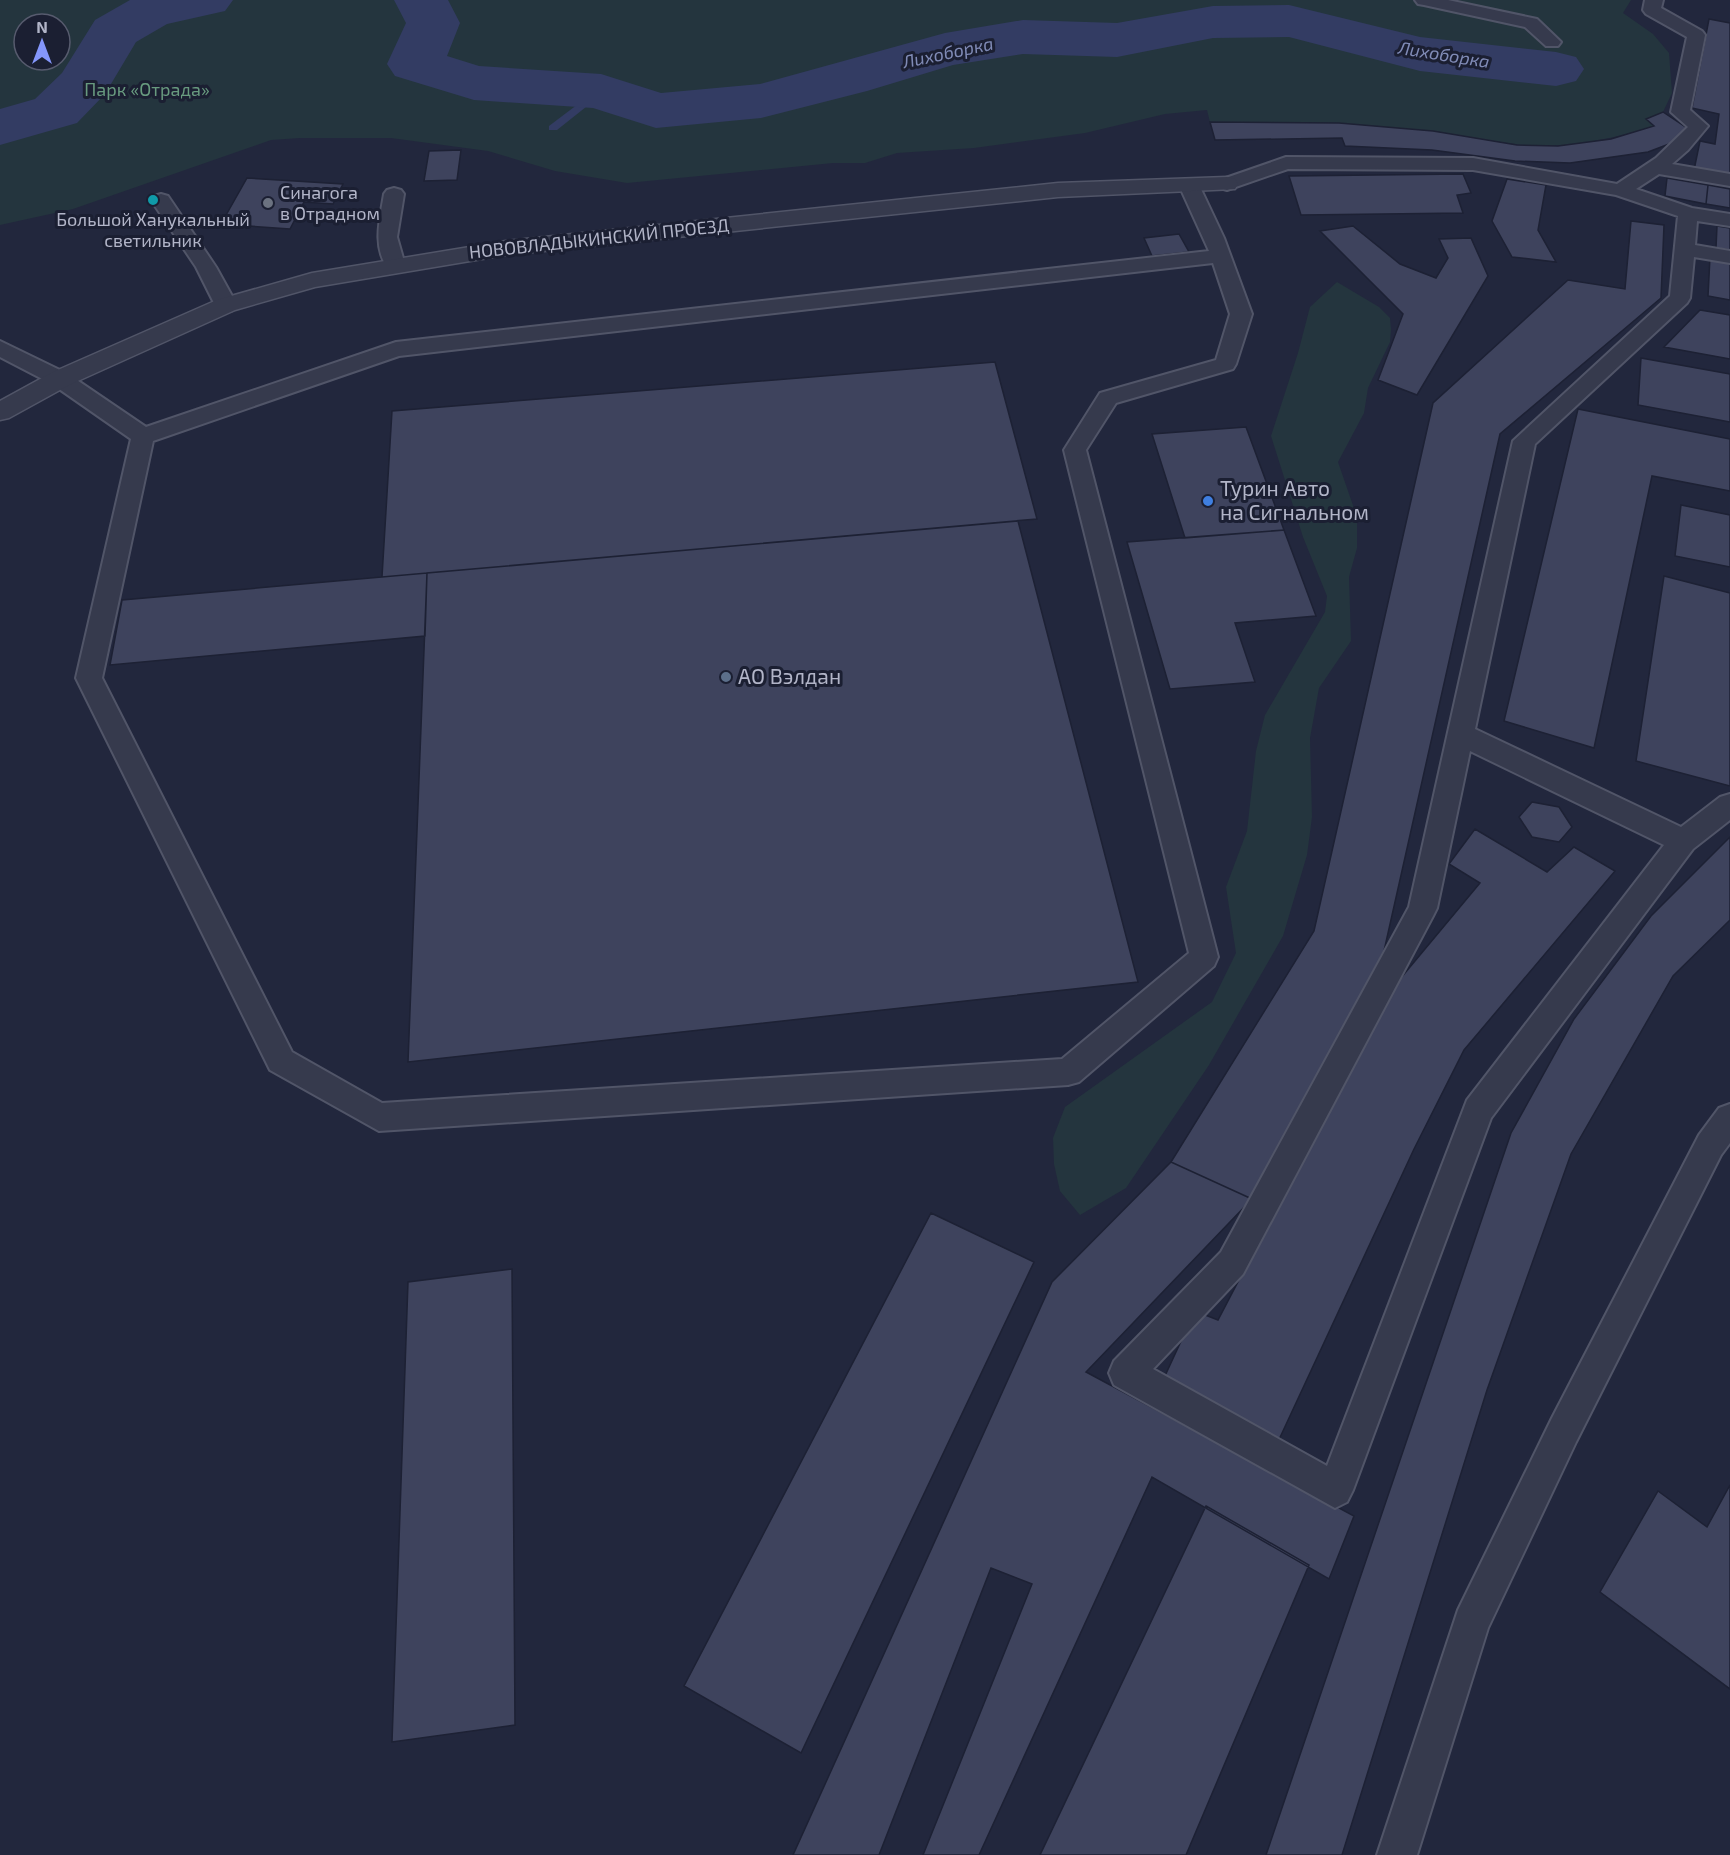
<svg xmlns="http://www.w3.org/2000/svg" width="1730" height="1855" viewBox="0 0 1730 1855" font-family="'Exo 2',sans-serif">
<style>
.green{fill:#24353e;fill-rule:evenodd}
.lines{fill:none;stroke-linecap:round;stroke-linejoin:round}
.stream{fill:#333c63;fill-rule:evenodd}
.river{fill:#333c63;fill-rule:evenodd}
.building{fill:#3e435d;stroke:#1d2134;stroke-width:1.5}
.lane-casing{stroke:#515568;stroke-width:4}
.street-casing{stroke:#515568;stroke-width:3}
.lane{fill:#363a4d;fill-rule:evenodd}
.street{fill:#363a4d;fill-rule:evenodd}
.culture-dot{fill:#0f9aa8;stroke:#1b1f32;stroke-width:2}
.worship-dot{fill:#6b7280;stroke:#1b1f32;stroke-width:2}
.shop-dot{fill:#3f7fe0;stroke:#1b1f32;stroke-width:2}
.service-dot{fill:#5c6f8a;stroke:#1b1f32;stroke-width:2}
.labels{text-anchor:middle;stroke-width:6;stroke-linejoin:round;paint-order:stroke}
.far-water-label{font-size:18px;font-style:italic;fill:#808bb6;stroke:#1b1f32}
.far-park-label{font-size:18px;fill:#689a7f;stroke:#1b1f32}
.far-poi-label{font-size:18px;fill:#b2b5c8;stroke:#1b1f32;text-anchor:start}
.far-street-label{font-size:18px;fill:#b2b5c8;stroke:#1b1f32}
.poi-label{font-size:21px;fill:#b2b5c8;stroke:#1b1f32;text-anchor:start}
</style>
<rect width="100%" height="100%" fill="#22273d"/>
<path class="green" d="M 0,0 L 1631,0 L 1623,13 L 1653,34 L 1669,53 L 1672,93 L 1663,112 L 1646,119 L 1654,126 C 1609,140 1562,150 1515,144 C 1481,140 1449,132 1415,130 C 1347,124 1279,123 1210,122 L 1207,110 L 1165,114 L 1085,133 L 974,148 L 897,153 L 865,163 L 833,163 L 627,183 L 555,171 L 488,151 L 391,138 L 300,138 L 271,140 L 73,209 L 0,225 ZM 24,24 L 60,24 L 60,60 L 24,60 Z
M 1337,282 L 1379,307 L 1390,318 L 1391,330 L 1390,342 L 1368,388 L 1364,413 L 1338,462 L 1357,517 L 1357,548 L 1349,577 L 1351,641 L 1319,688 L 1310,738 L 1312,817 L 1307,855 L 1283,936 L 1209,1065 L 1126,1188 L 1080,1215 L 1060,1191 L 1054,1164 L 1053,1138 L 1065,1107 L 1212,1002 L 1236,953 L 1226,887 L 1247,831 L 1256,751 L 1265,715 L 1325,612 L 1327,596 L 1303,537 L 1271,436 L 1298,353 L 1310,307 Z"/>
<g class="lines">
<path class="stream" d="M 598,89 L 606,91 L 557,130 L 549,130 L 549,126 Z"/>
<path class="river" d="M 130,0 L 233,0 L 225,11 L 167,24 L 136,42 L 105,94 L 77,123 L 0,145 L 0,109 L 35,99 L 62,73 L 95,20 Z
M 394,0 L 448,0 L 460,23 L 447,56 L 479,66 L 601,74 L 661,93 L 760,84 L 945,33 L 1023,20 L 1117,23 L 1213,6 L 1289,5 L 1420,37 L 1556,52 L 1576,57 L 1584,69 L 1576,81 L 1556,86 L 1420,71 L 1289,37 L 1213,38 L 1117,57 L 1023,54 L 953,65 L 867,91 L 761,118 L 656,128 L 593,108 L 474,100 L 395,76 L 387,64 L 406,23 Z"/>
</g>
<path class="building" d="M 1709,19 L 1730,23 L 1730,177 L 1694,170 L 1700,141 L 1715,144 L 1719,114 L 1692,108 Z
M 1663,112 L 1690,130 L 1677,141 L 1648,152 L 1570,163 L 1515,161 L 1432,150 L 1345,146 L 1342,138 L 1215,140 L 1210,122 L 1339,123 L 1433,131 L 1517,145 L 1558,146 L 1611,139 L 1654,126 L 1646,119 Z
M 461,150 L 457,180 L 424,181 L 429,151 Z
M 1463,174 L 1471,193 L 1457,195 L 1463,213 L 1301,215 L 1289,176 Z
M 247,178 L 343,184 L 333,204 L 304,202 L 290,229 L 221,224 Z
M 1667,178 L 1708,185 L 1706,204 L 1665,196 Z
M 1507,179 L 1546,185 L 1538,230 L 1556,262 L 1512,257 L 1492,221 Z
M 1708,185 L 1730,189 L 1730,208 L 1706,204 Z
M 1631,221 L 1664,225 L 1661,298 L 1500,434 L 1384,951 L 1252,1199 L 1171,1162 L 1314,931 L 1433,403 L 1568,280 L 1625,289 Z
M 1353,226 L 1400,264 L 1436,278 L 1448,258 L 1439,239 L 1471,238 L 1488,276 L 1417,395 L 1378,380 L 1403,314 L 1320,231 Z
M 1717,226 L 1730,228 L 1730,250 L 1716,248 Z
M 1179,234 L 1189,252 L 1152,256 L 1144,238 Z
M 1710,257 L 1730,261 L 1730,300 L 1708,296 Z
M 1700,310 L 1730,315 L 1730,359 L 1664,347 Z
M 1641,358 L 1730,374 L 1730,422 L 1638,405 Z
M 995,362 L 1037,519 L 382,577 L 392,411 Z
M 1578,409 L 1730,439 L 1730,491 L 1652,476 L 1594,748 L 1504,721 Z
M 1246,427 L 1284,530 L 1185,538 L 1152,434 Z
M 1681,505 L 1730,515 L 1730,567 L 1675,556 Z
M 1018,521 L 1138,982 L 408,1062 L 427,573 Z
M 1284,530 L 1316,616 L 1235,623 L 1255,682 L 1170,689 L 1127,542 Z
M 427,573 L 425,636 L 110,665 L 122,600 Z
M 1664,576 L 1730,593 L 1730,786 L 1636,761 Z
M 1532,802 L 1559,807 L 1572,827 L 1559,842 L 1532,837 L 1519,817 Z
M 1475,829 L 1547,872 L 1574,847 L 1615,871 L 1464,1050 L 1414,1149 L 1276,1446 L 1164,1378 L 1195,1311 L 1218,1320 L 1390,991 L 1480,883 L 1449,864 Z
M 1730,837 L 1730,920 L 1673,976 L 1571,1154 L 1487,1390 L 1342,1855 L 1266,1855 L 1511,1133 L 1574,1019 L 1651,916 Z
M 1171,1162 L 1252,1199 L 1086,1372 L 1354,1516 L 1329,1579 L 1152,1477 L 979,1855 L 923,1855 L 1032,1584 L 991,1568 L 879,1855 L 793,1855 L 1052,1282 Z
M 931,1213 L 1034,1262 L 801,1753 L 684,1686 Z
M 512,1269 L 515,1725 L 392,1742 L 408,1282 Z
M 1730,1485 L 1730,1689 L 1600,1592 L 1658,1491 L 1707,1527 Z
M 1206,1506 L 1309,1565 L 1186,1855 L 1040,1855 Z"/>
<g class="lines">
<g class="lane-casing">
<path id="lane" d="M 1415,0 L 1448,0 L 1537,19 L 1561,42 L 1558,46 L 1546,46 L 1525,27 L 1424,5 L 1418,4 Z
M 1645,0 L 1663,0 L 1661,8 L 1702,31 L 1705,35 L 1690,110 L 1708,126 L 1688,150 L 1672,164 L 1730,174 L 1730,186 L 1659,174 L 1636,189 L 1692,208 L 1730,214 L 1730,226 L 1697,221 L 1695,245 L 1730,251 L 1730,263 L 1694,257 L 1690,298 L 1687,303 L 1535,444 L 1475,729 L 1681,827 L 1720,797 L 1730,794 L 1730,820 L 1693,849 L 1491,1118 L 1353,1490 L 1347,1502 L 1335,1508 L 1114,1385 L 1109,1373 L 1114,1361 L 1221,1252 L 1409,907 L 1513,441 L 1670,296 L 1678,216 L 1616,195 L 1473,170 L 1288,169 L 1227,190 L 1220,188 L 1217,184 L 1220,180 L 1286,157 L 1473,158 L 1617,184 L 1656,158 L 1688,127 L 1671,112 L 1687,37 L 1646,14 L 1643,10 ZM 1470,751 L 1664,845 L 1467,1100 L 1327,1466 L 1153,1369 L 1243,1274 L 1433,916 L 1437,908 Z
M 1189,179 L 1196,181 L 1199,185 L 1224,238 L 1252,314 L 1236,364 L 1233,369 L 1116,403 L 1086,450 L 1218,957 L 1214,966 L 1079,1082 L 1068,1085 L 379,1131 L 270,1070 L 76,678 L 131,439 L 52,384 L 0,357 L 0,341 L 68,374 L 146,427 L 396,342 L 1209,251 L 1179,185 L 1182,181 ZM 1213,263 L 1230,314 L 1216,360 L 1100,393 L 1064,450 L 1189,953 L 1062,1059 L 382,1103 L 292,1052 L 102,678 L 153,441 L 399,356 Z
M 394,188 L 401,190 L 404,194 L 397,237 L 405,265 L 402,269 L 395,271 L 388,269 C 372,246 380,219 384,194 L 387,190 Z
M 161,194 L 168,196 L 216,267 L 237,305 L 233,310 L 226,312 L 219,310 L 215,305 L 196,267 L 151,200 L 154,196 Z
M 1730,1104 L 1730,1143 L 1721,1155 L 1576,1442 L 1488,1628 L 1417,1855 L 1377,1855 L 1458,1610 L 1552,1418 L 1699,1135 L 1719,1108 Z"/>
</g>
<g class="street-casing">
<path id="street" d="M 1227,177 L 1235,179 L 1238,184 L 1235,189 L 1058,197 L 506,255 L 315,287 L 235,310 L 69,385 L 9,418 L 0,420 L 0,401 L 51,373 L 217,300 L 312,273 L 506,241 L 1058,183 Z"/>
</g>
<use href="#lane" class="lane"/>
<use href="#street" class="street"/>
</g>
<circle class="culture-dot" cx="153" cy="200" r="6"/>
<circle class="worship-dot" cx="268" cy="203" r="6"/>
<circle class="shop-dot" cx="1208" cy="501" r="6"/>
<circle class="service-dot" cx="726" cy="677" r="6"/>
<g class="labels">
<g class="far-water-label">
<text transform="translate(948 53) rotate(-12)" y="6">Лихоборка</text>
<text transform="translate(1444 55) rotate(9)" y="6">Лихоборка</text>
</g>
<g class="far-park-label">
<text x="147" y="96">Парк «Отрада»</text>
</g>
<g class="far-poi-label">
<text x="280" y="199">Синагога<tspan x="280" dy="21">в Отрадном</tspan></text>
<text x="153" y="226" text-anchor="middle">Большой Ханукальный<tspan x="153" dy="21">светильник</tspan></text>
</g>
<g class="far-street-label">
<text transform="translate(599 239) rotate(-6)" y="6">НОВОВЛАДЫКИНСКИЙ ПРОЕЗД</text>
</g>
<g class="poi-label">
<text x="1220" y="496">Турин Авто<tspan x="1220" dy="24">на Сигнальном</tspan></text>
<text x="738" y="684">АО Вэлдан</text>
</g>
</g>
<g transform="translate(42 42)"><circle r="28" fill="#1b1f32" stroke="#575b6e" stroke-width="1.5"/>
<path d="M0-4.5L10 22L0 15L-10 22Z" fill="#8496fb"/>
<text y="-9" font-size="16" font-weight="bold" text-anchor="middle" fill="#b2b5c8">N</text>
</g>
</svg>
